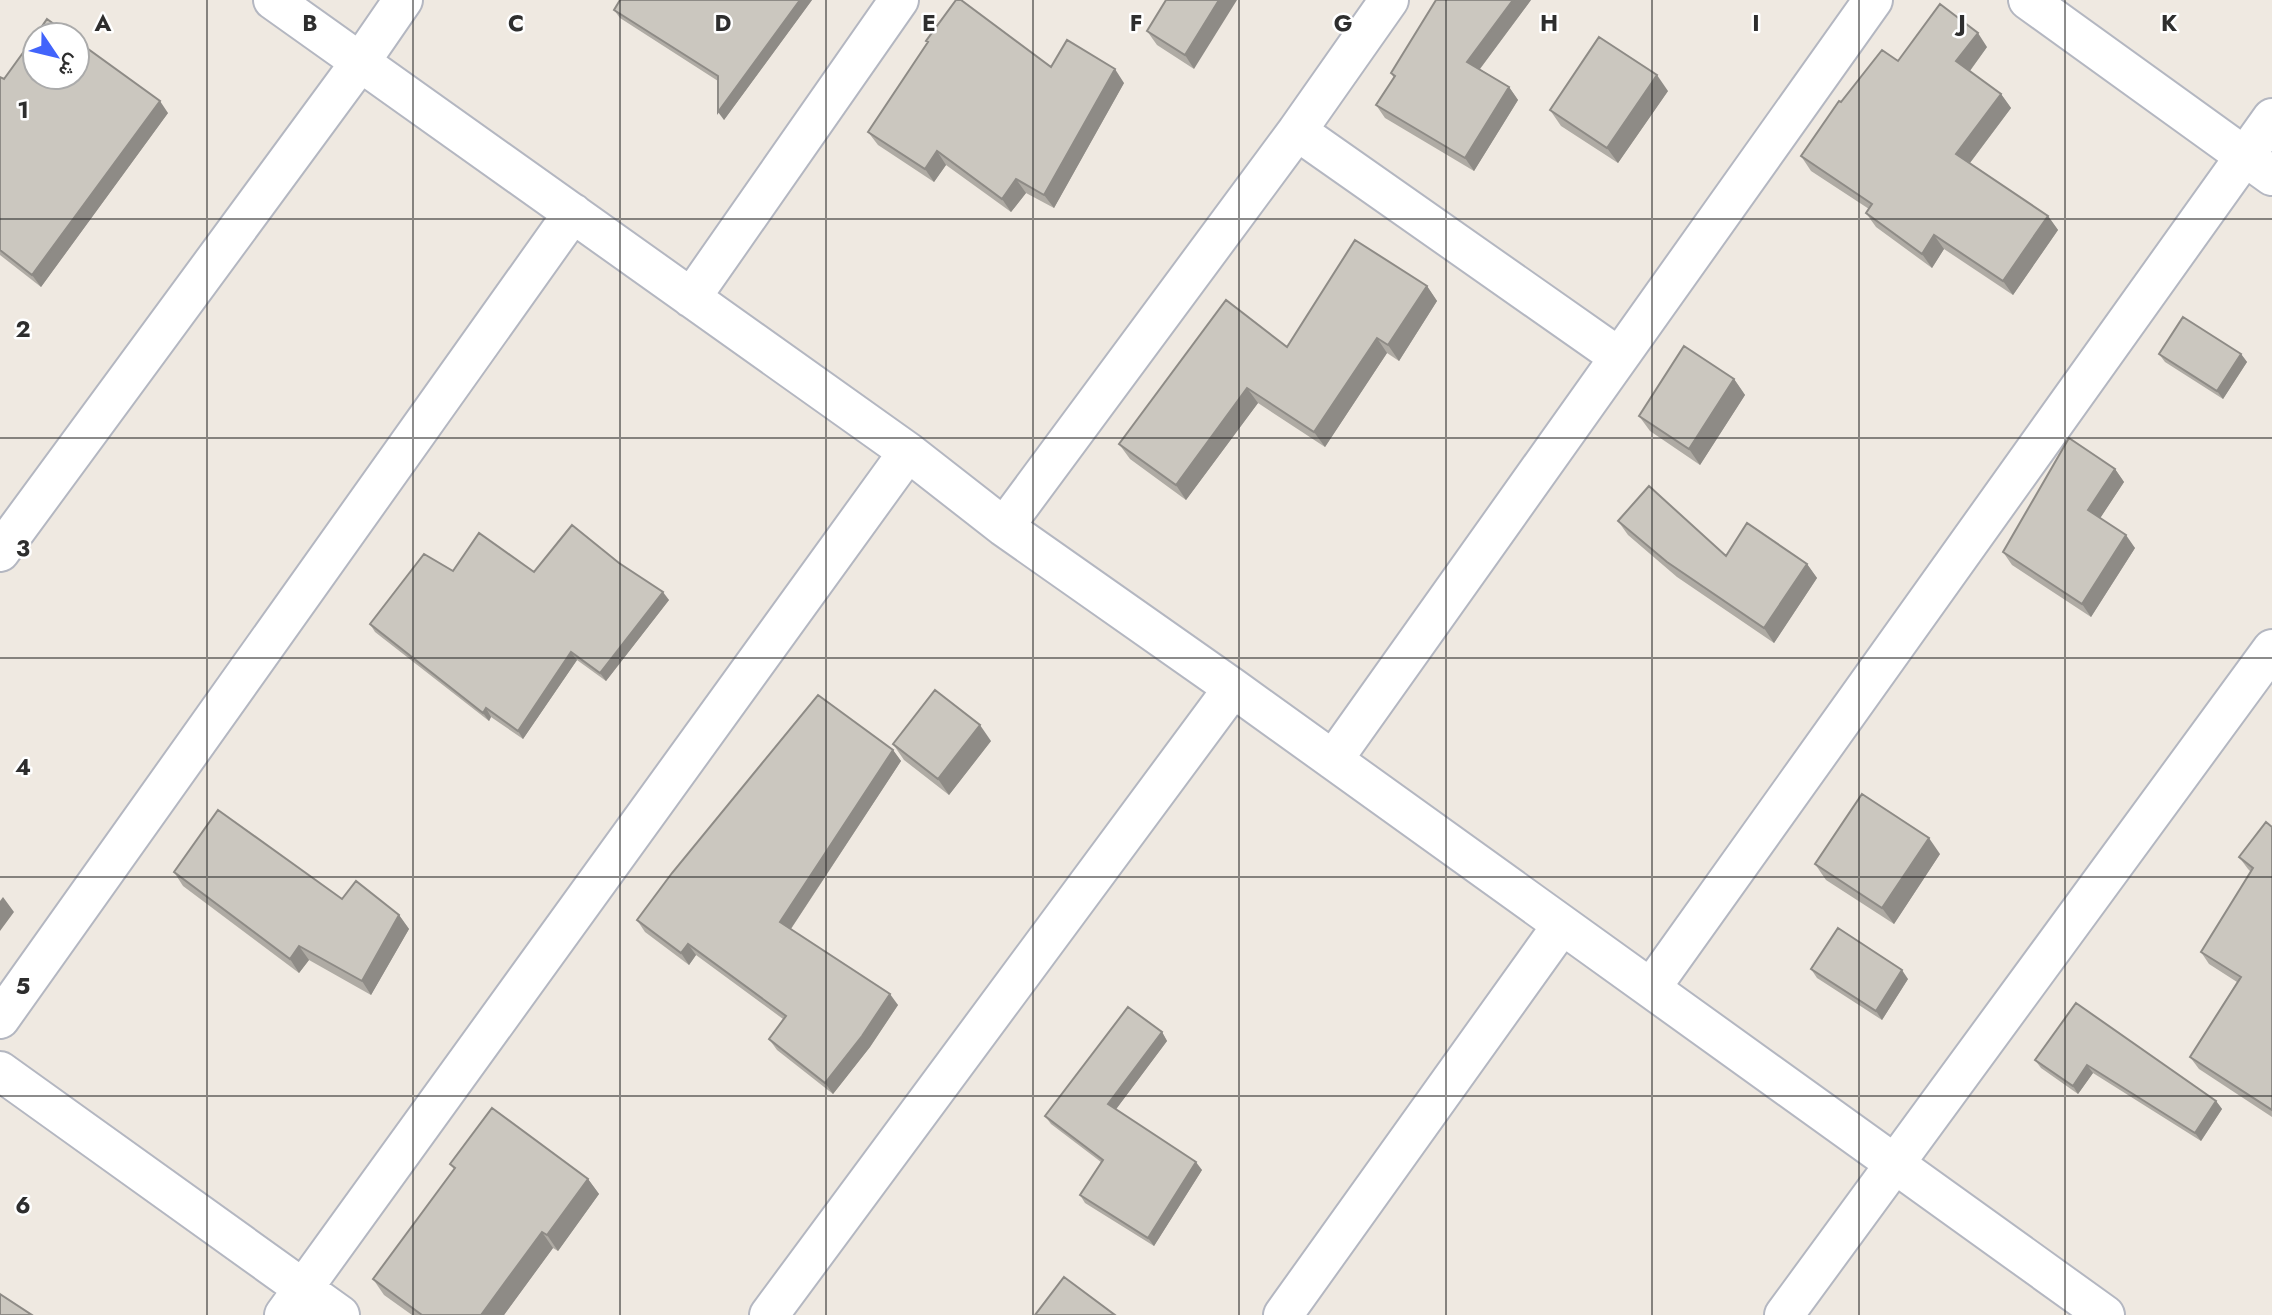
<svg xmlns="http://www.w3.org/2000/svg" width="2272" height="1315" viewBox="0 0 2272 1315" font-family="Jost,Vazirmatn,sans-serif">
<style>
.lines{fill:none;stroke-linecap:round;stroke-linejoin:round}
.minor-casing{stroke:#b4b7c1;stroke-width:42}
.minor{stroke:#fff;stroke-width:38}
.wall{fill:#afaba4}
.shaded-wall{fill:#8e8b86}
.building{fill:#cbc7bf;stroke:#8e8b86;stroke-width:2}
.grid{fill:none;stroke:#2e2e2e;stroke-width:2;stroke-opacity:0.55}
.grid-label{font-size:23px;text-anchor:middle;font-weight:bold;fill:#2e2e2e;stroke:#fff;stroke-width:5;stroke-linejoin:round;paint-order:stroke}
</style>
<rect width="100%" height="100%" fill="#efe9e1"/>
<g class="lines">
<g class="minor-casing">
<path id="minor" d="M 273,0 L 908,452 L 1004,527 L 1233,688 L 2105,1315
M 2028,0 L 2272,176
M 1297,131 L 1619,357
M 691,298 L 899,0
M 1004,527 L 1297,131 L 1389,0
M 0,552 L 361,61 L 403,0
M 1333,760 L 1873,0
M 1651,988 L 2272,118
M 0,1019 L 573,213
M 0,1071 L 340,1315
M 284,1315 L 908,452
M 769,1315 L 1233,688
M 1283,1315 L 1562,925
M 1784,1315 L 2272,649"/>
</g>
<use href="#minor" class="minor"/>
</g>
<path class="wall" d="M 812,0 L 724,120 L 718,81 L 620,18 L 614,10 Z
M 1166,0 L 1194,69 L 1157,45 L 1147,31 Z
M 1531,0 L 1480,69 L 1509,87 L 1518,100 L 1474,171 L 1385,118 L 1376,105 L 1394,78 L 1391,73 Z
M 926,41 L 1124,83 L 1054,208 L 1026,193 L 1011,212 L 946,165 L 934,182 L 878,145 L 868,132 L 928,43 Z
M 1987,47 L 1970,71 L 2001,94 L 2011,108 L 1970,163 L 2048,216 L 2058,230 L 2013,295 L 1944,249 L 1932,268 L 1876,227 L 1866,213 L 1869,209 L 1811,171 L 1801,156 L 1841,102 L 1898,61 Z
M 0,77 L 4,79 L 168,113 L 41,287 L 0,255 Z
M 1668,91 L 1618,163 L 1561,126 L 1550,110 Z
M 1427,286 L 1437,301 L 1399,361 L 1387,353 L 1325,447 L 1258,403 L 1186,500 L 1130,459 L 1119,444 L 1287,347 Z
M 2159,354 L 2241,354 L 2247,362 L 2223,399 L 2165,362 Z
M 1734,379 L 1745,395 L 1700,465 L 1650,431 L 1639,416 Z
M 2115,469 L 2124,482 L 2100,518 L 2135,548 L 2091,617 L 2012,565 L 2003,552 Z
M 1618,521 L 1726,556 L 1807,564 L 1817,578 L 1774,643 L 1677,577 L 1628,535 Z
M 619,563 L 669,600 L 606,681 L 577,660 L 523,739 L 491,717 L 489,721 L 375,632 L 370,624 L 453,571 L 534,572 Z
M 991,741 L 949,795 L 904,760 L 893,744 Z
M 893,750 L 901,761 L 791,929 L 898,1005 L 870,1047 L 833,1094 L 777,1050 L 769,1039 L 783,1019 L 696,955 L 689,965 L 645,932 L 637,920 Z
M 2272,827 L 2272,1117 L 2199,1069 L 2190,1057 L 2237,982 L 2209,964 L 2201,952 L 2251,872 L 2248,869 L 2239,857 Z
M 1940,854 L 1894,924 L 1826,880 L 1815,864 Z
M 174,872 L 342,899 L 399,915 L 409,929 L 371,995 L 309,960 L 299,973 L 183,886 Z
M 1811,969 L 1908,979 L 1882,1020 L 1817,978 Z
M 2076,1003 L 2216,1101 L 2222,1109 L 2201,1141 L 2093,1073 L 2078,1094 L 2041,1068 L 2035,1060 Z
M 1162,1032 L 1167,1041 L 1116,1109 L 1202,1170 L 1154,1246 L 1085,1203 L 1080,1195 L 1101,1162 L 1051,1124 L 1045,1116 Z
M 450,1164 L 588,1179 L 599,1194 L 558,1251 L 553,1248 L 504,1315 L 412,1315 L 384,1295 L 373,1279 L 454,1169 Z"/>
<path class="shaded-wall" d="M 800,0 L 812,0 L 724,120 L 718,112 Z
M 1219,0 L 1237,0 L 1194,69 L 1185,55 Z
M 1513,0 L 1531,0 L 1476,74 L 1467,62 Z
M 1978,33 L 1987,47 L 1966,76 L 1956,61 Z
M 1115,69 L 1124,83 L 1054,208 L 1044,195 Z
M 1657,75 L 1668,91 L 1618,163 L 1607,148 Z
M 1509,87 L 1518,100 L 1474,171 L 1465,158 Z
M 2001,94 L 2011,108 L 1966,168 L 1956,154 Z
M 160,101 L 168,113 L 41,287 L 32,275 Z
M 937,151 L 946,165 L 934,182 L 925,169 Z
M 1016,179 L 1026,193 L 1011,212 L 1002,199 Z
M 2048,216 L 2058,230 L 2013,295 L 2003,281 Z
M 1934,235 L 1944,249 L 1932,268 L 1922,254 Z
M 1427,286 L 1437,301 L 1399,361 L 1388,345 Z
M 1377,338 L 1387,353 L 1325,447 L 1314,432 Z
M 2241,354 L 2247,362 L 2223,399 L 2217,391 Z
M 1734,379 L 1745,395 L 1700,465 L 1689,449 Z
M 1247,388 L 1258,403 L 1186,500 L 1176,485 Z
M 2115,469 L 2124,482 L 2097,523 L 2088,510 Z
M 2126,535 L 2135,548 L 2091,617 L 2082,604 Z
M 1807,564 L 1817,578 L 1774,643 L 1764,628 Z
M 663,592 L 669,600 L 606,681 L 600,673 Z
M 571,652 L 577,660 L 523,739 L 518,731 Z
M 486,708 L 491,717 L 489,721 L 483,713 Z
M 980,725 L 991,741 L 949,795 L 938,779 Z
M 893,750 L 901,761 L 788,933 L 780,922 Z
M 1929,838 L 1940,854 L 1894,924 L 1882,908 Z
M 3,897 L 14,912 L 0,931 L 0,901 Z
M 399,915 L 409,929 L 371,995 L 362,981 Z
M 688,944 L 696,955 L 689,965 L 681,953 Z
M 299,946 L 309,960 L 299,973 L 290,959 Z
M 1902,970 L 1908,979 L 1882,1020 L 1876,1011 Z
M 890,994 L 898,1005 L 870,1047 L 833,1094 L 825,1083 Z
M 1162,1032 L 1167,1041 L 1114,1112 L 1108,1104 Z
M 2087,1065 L 2093,1073 L 2078,1094 L 2073,1086 Z
M 2216,1101 L 2222,1109 L 2201,1141 L 2195,1133 Z
M 1196,1162 L 1202,1170 L 1154,1246 L 1148,1238 Z
M 588,1179 L 599,1194 L 558,1251 L 547,1235 Z
M 542,1232 L 553,1248 L 504,1315 L 481,1315 Z"/>
<path class="building" d="M 620,0 L 800,0 L 718,112 L 718,76 L 614,10 Z
M 956,0 L 961,0 L 1051,67 L 1067,40 L 1115,69 L 1044,195 L 1016,179 L 1002,199 L 937,151 L 925,169 L 868,132 L 928,42 L 926,41 Z
M 1166,0 L 1219,0 L 1185,55 L 1147,31 Z
M 1436,0 L 1513,0 L 1467,62 L 1509,87 L 1465,158 L 1376,105 L 1395,76 L 1391,73 Z
M 1940,4 L 1978,33 L 1956,61 L 2001,94 L 1956,154 L 2048,216 L 2003,281 L 1934,235 L 1922,254 L 1866,213 L 1872,204 L 1801,156 L 1839,101 L 1841,102 L 1882,50 L 1898,61 Z
M 47,19 L 69,35 L 36,35 Z
M 35,36 L 35,77 L 77,77 L 77,41 L 160,101 L 32,275 L 0,250 L 0,77 L 4,79 Z
M 1599,37 L 1657,75 L 1607,148 L 1550,110 Z
M 1355,240 L 1427,286 L 1388,345 L 1377,338 L 1314,432 L 1247,388 L 1176,485 L 1119,444 L 1226,300 L 1287,347 Z
M 2183,317 L 2241,354 L 2217,391 L 2159,354 Z
M 1684,346 L 1734,379 L 1689,449 L 1639,416 Z
M 2069,438 L 2115,469 L 2088,510 L 2126,535 L 2082,604 L 2003,552 Z
M 1649,486 L 1726,556 L 1747,523 L 1807,564 L 1764,628 L 1667,562 L 1618,521 Z
M 572,525 L 619,563 L 663,592 L 600,673 L 571,652 L 518,731 L 486,708 L 483,713 L 370,624 L 424,554 L 453,571 L 479,533 L 534,572 Z
M 935,690 L 980,725 L 938,779 L 893,744 Z
M 818,695 L 893,750 L 780,922 L 890,994 L 862,1036 L 825,1083 L 769,1039 L 786,1016 L 688,944 L 681,953 L 637,920 L 672,873 Z
M 1862,794 L 1929,838 L 1882,908 L 1815,864 Z
M 218,810 L 342,899 L 356,881 L 399,915 L 362,981 L 299,946 L 290,959 L 174,872 Z
M 2266,822 L 2272,827 L 2272,1110 L 2190,1057 L 2241,977 L 2201,952 L 2253,868 L 2239,857 Z
M 1838,928 L 1902,970 L 1876,1011 L 1811,969 Z
M 2076,1003 L 2216,1101 L 2195,1133 L 2087,1065 L 2073,1086 L 2035,1060 Z
M 1128,1007 L 1162,1032 L 1108,1104 L 1196,1162 L 1148,1238 L 1080,1195 L 1103,1160 L 1045,1116 Z
M 492,1108 L 588,1179 L 547,1235 L 542,1232 L 481,1315 L 422,1315 L 373,1279 L 455,1168 L 450,1164 Z
M 1064,1277 L 1115,1315 L 1035,1315 Z
M 0,1294 L 32,1315 L 0,1315 Z"/>
<path class="grid" d="M 207,0 L 207,1315M 413,0 L 413,1315M 620,0 L 620,1315M 826,0 L 826,1315M 1033,0 L 1033,1315M 1239,0 L 1239,1315M 1446,0 L 1446,1315M 1652,0 L 1652,1315M 1859,0 L 1859,1315M 2065,0 L 2065,1315M 0,219 L 2272,219M 0,438 L 2272,438M 0,658 L 2272,658M 0,877 L 2272,877M 0,1096 L 2272,1096"/>
<g class="grid-label">
<text x="103" y="31">A</text>
<text x="310" y="31">B</text>
<text x="516" y="31">C</text>
<text x="723" y="31">D</text>
<text x="929" y="31">E</text>
<text x="1136" y="31">F</text>
<text x="1343" y="31">G</text>
<text x="1549" y="31">H</text>
<text x="1756" y="31">I</text>
<text x="1962" y="31">J</text>
<text x="2169" y="31">K</text>
<text x="23" y="118">1</text>
<text x="23" y="337">2</text>
<text x="23" y="556">3</text>
<text x="23" y="775">4</text>
<text x="23" y="994">5</text>
<text x="23" y="1213">6</text>
</g>
<g transform="translate(56 56) rotate(125)"><circle r="33" fill="#ffffff" stroke="#ababab" stroke-width="2"/>
<path d="M0-5L12 26L0 18L-12 26Z" fill="#4264fb"/>
<text y="-10" font-size="19" font-weight="bold" text-anchor="middle" fill="#2e2e2e">ش</text>
</g>
</svg>
